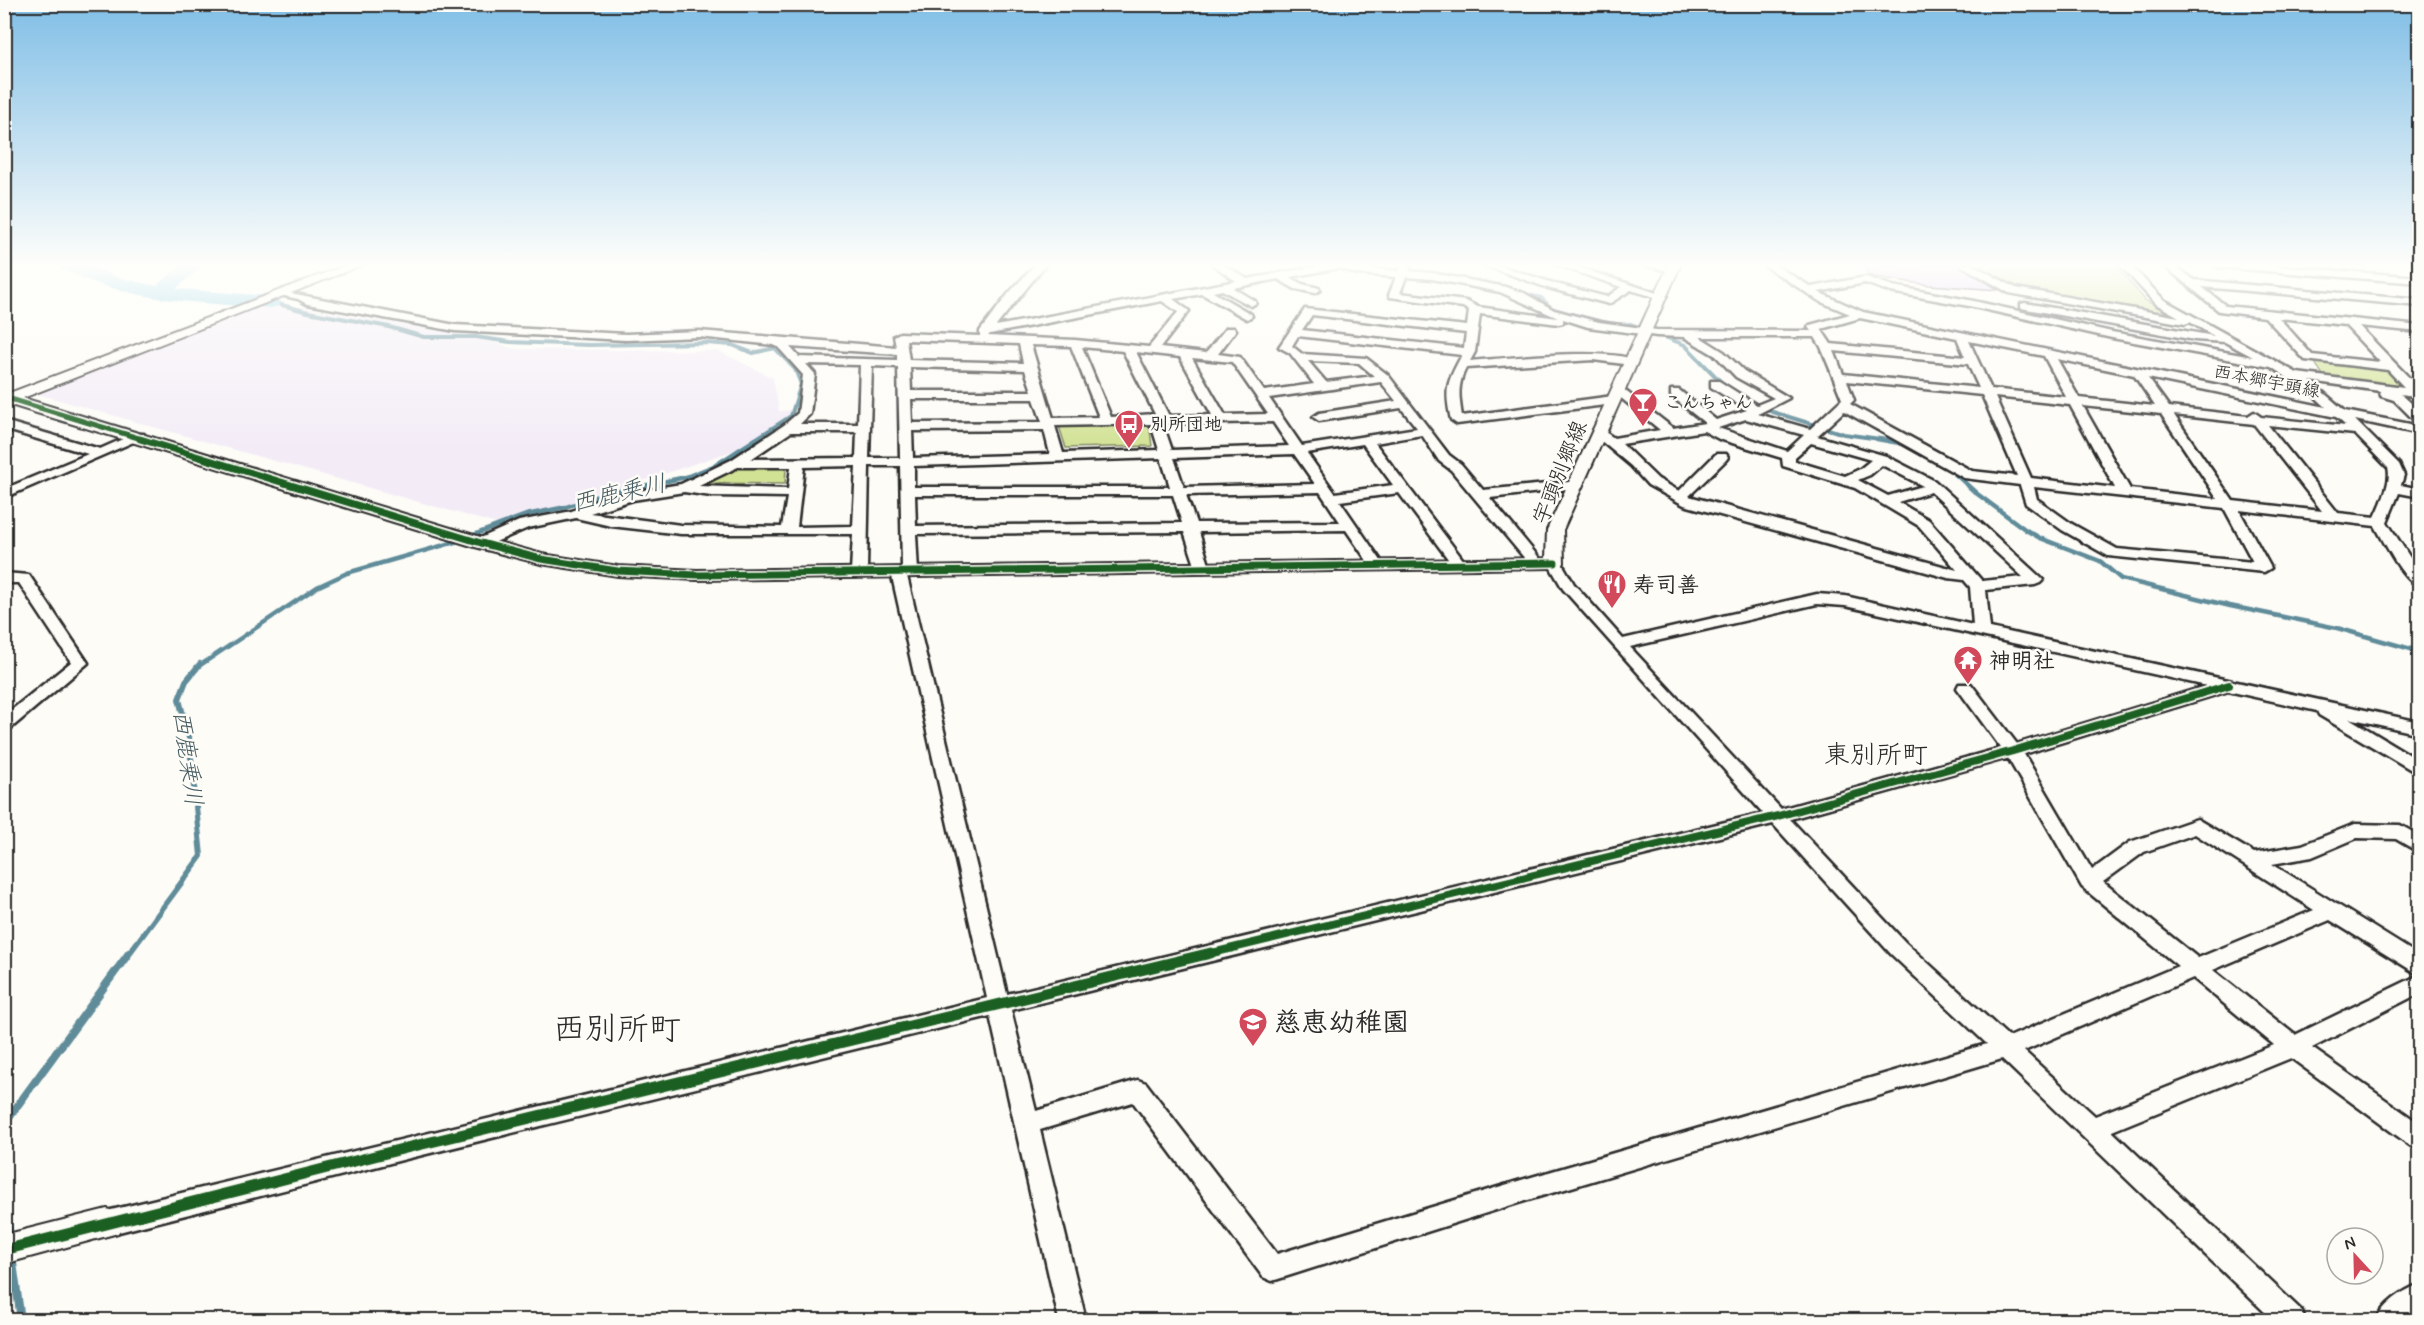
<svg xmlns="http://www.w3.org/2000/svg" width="2424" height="1325" viewBox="0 0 2424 1325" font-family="Mynerve,'Klee One',sans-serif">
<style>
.built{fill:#f3ecf7}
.green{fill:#d2e295;stroke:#7e8660;stroke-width:1.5}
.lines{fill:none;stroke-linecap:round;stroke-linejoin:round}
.stream-far3{stroke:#608c9a;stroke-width:4}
.stream-far2{stroke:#608c9a;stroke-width:4.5}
.stream-far1{stroke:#608c9a;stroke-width:6}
.stream{stroke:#608c9a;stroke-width:8}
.river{fill:#84cce4;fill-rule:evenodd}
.building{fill:#ddc6f7;stroke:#2b2b2b;stroke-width:1.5}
.minor-casing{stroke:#2b2b2b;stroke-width:5}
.tertiary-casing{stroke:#2b2b2b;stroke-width:4}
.minor{fill:#fdfcf7;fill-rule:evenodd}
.tertiary{fill:#fdfcf7;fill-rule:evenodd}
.cycleway-far3-casing{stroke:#fdfcf7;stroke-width:8}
.cycleway-far2-casing{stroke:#fdfcf7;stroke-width:10}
.cycleway-far1-casing{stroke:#fdfcf7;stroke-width:12}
.cycleway-casing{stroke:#fdfcf7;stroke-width:15}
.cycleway-far3{stroke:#1b5e20;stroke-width:5}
.cycleway-far2{stroke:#1b5e20;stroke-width:7}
.cycleway-far1{stroke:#1b5e20;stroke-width:8}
.cycleway{stroke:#1b5e20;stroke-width:11}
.labels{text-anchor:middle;stroke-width:5;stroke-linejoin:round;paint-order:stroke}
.far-street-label{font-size:18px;fill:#2b2b2b;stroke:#fdfcf7}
.far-poi-label{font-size:18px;font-weight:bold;fill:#2b2b2b;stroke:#fdfcf7;text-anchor:start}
.street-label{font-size:22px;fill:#2b2b2b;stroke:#fdfcf7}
.poi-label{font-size:22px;font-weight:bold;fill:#2b2b2b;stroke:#fdfcf7;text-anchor:start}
.water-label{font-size:24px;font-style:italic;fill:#465b62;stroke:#fdfcf7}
.quarter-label{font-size:26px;fill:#2b2b2b;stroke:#fdfcf7}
.near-poi-label{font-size:27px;font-weight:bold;fill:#2b2b2b;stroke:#fdfcf7;text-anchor:start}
.near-quarter-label{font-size:32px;fill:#2b2b2b;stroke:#fdfcf7}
</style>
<rect width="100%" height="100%" fill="#fdfcf7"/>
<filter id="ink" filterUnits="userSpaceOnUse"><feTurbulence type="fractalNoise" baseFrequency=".0167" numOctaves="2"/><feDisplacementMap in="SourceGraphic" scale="12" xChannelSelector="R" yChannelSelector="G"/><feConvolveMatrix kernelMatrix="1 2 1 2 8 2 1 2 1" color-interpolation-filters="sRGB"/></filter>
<g filter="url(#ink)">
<path class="built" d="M 271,302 L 482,338 L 514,349 L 718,351 L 773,378 L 779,411 L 793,410 L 791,416 L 747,446 L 581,502 L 500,525 L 34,393 Z"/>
<path class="green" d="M 1975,264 L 2114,264 L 2145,300 L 2171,315 L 2013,287 Z
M 2314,361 L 2387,370 L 2403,387 L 2324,377 Z
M 1149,423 L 1152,446 L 1066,448 L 1059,426 Z
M 733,466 L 786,467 L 785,484 L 702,483 Z"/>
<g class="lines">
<path class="stream-far3" d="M 1476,281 L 1541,298 L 1551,308 L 1571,314 L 1615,325 L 1631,324 L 1646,330
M 271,302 L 308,312 L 389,327 L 424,337 L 476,337 L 510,342 L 589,345 L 706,343 L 732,345 L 753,353 L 775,348 L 795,369 L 801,384 L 791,416 L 754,440
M 1657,334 L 1685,345 L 1722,383
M 1760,408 L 1844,434 L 1887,440"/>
<path class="stream-far2" d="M 1877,439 L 1905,444
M 1936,462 L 1952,471 L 1976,493 L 2026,530 L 2040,538 L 2100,561 L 2121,579 L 2230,606 L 2337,628 L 2411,649 L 2420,654
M 199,666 L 317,587 L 347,573 L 455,542 L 526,515 L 566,507 L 600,495 L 686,477 L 716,465 L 756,439"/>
<path class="stream-far1" d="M 128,955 L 201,856 L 189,738 L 179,699 L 186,681 L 200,664"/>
<path class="stream" d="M 4,1124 L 129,953
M 4,1198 L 10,1241
M 12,1256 L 21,1320"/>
<path class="river" d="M 57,264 L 81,264 L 120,278 L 156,286 L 184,264 L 204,264 L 176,289 L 271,296 L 278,298 L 281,302 L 278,306 L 271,308 C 206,303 136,302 76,275 C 69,272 61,270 57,264 Z"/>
</g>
<path class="building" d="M 1864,264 L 1957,264 L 1999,290 L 1929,285 L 1875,277 L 1868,275 Z"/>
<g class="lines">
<g class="minor-casing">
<path id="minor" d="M 1036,264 L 1046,264 L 996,326 L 1236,281 L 1212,264 L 1223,264 L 1247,279 L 1330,264 L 1399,271 L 1402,264 L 1409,264 L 1411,266 L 1409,271 L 1432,273 L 1506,287 L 1524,293 L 1554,310 L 1599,322 L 1657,330 L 1811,331 L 1808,327 L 1810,325 L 1850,314 L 1819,301 L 1762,264 L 1773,264 L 1811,287 L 1866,277 L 1893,286 L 1969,300 L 2112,332 L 2253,357 L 2225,342 L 2195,340 L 2021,308 L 2021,304 L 2025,303 L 2214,336 L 2190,322 L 2185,324 L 2009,293 L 1959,264 L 1971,264 L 2016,288 L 2179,317 L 2156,304 L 2119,264 L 2129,264 L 2164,300 L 2297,373 L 2404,387 L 2388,370 L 2305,360 L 2265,317 L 2219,311 L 2162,264 L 2173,264 L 2194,280 L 2420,300 L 2420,306 L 2202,287 L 2226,306 L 2420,326 L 2420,332 L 2359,326 L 2420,389 L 2420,397 L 2401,394 L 2420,411 L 2420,423 L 2416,422 L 2394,400 L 2381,396 L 2380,391 L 2310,381 L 2345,411 L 2420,426 L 2420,434 L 2355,420 L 2399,464 L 2404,475 L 2401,485 L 2420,489 L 2420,497 L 2399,493 L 2387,522 L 2420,573 L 2420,586 C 2403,582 2384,541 2375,526 L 2239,510 L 2271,568 L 2264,572 L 2108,556 L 2062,530 L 2026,504 L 2020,485 L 1964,478 L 1844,411 L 1817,436 L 1886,456 L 1935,481 L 2040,577 L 2043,580 L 2040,583 L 2035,585 L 1986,590 L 1990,628 L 2420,722 L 2420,734 L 2349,718 L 2420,761 L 2420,775 L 2319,715 L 2317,711 L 2228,691 L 2024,754 L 2092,870 L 2130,842 L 2197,819 L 2254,853 L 2302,845 L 2355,824 L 2400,825 L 2420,836 L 2420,853 L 2396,839 L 2357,838 L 2312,857 L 2272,864 L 2420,956 L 2420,993 L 2312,1048 L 2420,1124 L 2420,1148 L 2411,1146 L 2291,1058 L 2112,1131 L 2302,1311 L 2305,1320 L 2273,1320 L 2002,1059 L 1518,1203 L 1272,1281 L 1263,1277 L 1133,1102 L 1040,1130 L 1086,1320 L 1059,1320 L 990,1016 L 406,1159 L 107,1235 L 98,1231 L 94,1223 L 98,1215 L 107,1211 L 987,998 L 891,572 L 894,569 L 902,568 L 900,466 L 869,466 L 867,571 L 859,576 L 851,571 L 853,534 L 681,534 L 611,526 L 576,518 L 528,528 L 486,546 L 476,546 L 474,543 L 476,540 L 519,521 L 572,511 L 589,503 L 632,492 L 681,484 L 731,460 L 784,425 L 798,413 L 803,375 L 778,347 L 773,345 L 699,337 L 626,340 L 455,331 L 307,304 L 298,299 L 280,295 L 280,291 L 455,325 L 626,334 L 699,331 L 896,347 L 894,336 L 900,333 L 980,336 L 980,331 L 1009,293 ZM 1339,268 L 1358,274 L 1396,277 L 1389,295 L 1390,297 L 1463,307 L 1469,311 L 1467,326 L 1305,309 L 1279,347 L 1290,353 L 1314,384 L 1264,391 L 1240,357 L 1218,354 L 1236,330 L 1234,328 L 1226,328 L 1206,353 L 1160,348 L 1189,311 L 1173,299 L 1202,294 L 1247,319 L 1252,316 L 1251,314 L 1213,292 L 1222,290 L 1251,306 L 1256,303 L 1255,301 L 1233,288 L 1278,279 L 1295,289 L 1315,293 L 1320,290 L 1319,288 L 1302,284 L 1290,277 ZM 1406,277 L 1432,279 L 1500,292 L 1558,318 L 1478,307 L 1466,301 L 1400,293 ZM 1865,283 L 1891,292 L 1969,306 L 2112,338 L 2271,367 L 2310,392 L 2326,407 L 1863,312 L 1818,292 ZM 1162,301 L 1178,312 L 1149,347 L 1075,340 L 988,336 L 990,334 ZM 1480,314 L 1559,324 L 1563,323 L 1563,319 L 1588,327 L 1657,336 L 1684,337 L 1716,356 L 1736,377 L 1774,398 L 1757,405 L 1719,381 L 1711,381 L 1711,387 L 1747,410 L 1716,420 L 1679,390 L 1671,390 L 1671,396 L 1705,423 L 1673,428 L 1619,386 L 1613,390 L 1615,393 L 1660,430 L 1614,438 L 1599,428 L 1594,429 L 1593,432 L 1594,435 L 1631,466 L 1648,485 L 1684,505 L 1948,578 L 1964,580 L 1970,587 L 1973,625 L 1845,596 L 1817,594 L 1623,639 L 1574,584 L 1560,560 L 1550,560 L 1548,563 L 1563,589 L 1763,813 L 1007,994 L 907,576 L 915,575 L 918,572 L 916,534 L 1184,532 L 1196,568 L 1203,572 L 1210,568 L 1199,532 L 1346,530 L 1372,568 L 1377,569 L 1384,565 L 1340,501 L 1399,493 L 1454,567 L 1464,567 L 1466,564 L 1464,561 L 1375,443 L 1422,435 L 1439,461 L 1451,470 L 1531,566 L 1541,566 L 1543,563 L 1541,560 L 1490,498 L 1575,488 L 1582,484 L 1580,481 L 1483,490 L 1461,464 L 1449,455 L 1388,375 L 1366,358 L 1302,354 L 1292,346 L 1298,336 L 1462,355 C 1447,382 1444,389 1451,420 L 1457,424 L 1613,404 L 1619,400 L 1613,396 L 1462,416 C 1459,398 1457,385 1466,368 L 1593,360 L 1631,365 L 1637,362 C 1618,346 1500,359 1470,361 L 1475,352 ZM 1312,315 L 1466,333 L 1464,348 L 1302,330 ZM 1860,318 L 1957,338 L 1965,357 L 1831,344 L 1821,329 ZM 2279,318 L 2345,325 L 2380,362 L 2312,355 ZM 1700,337 L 1815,337 L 1821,347 L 1842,399 L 1810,429 L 1758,414 L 1789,398 L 1744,371 L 1724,352 ZM 906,340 L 1019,344 L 1023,363 L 909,360 ZM 1969,341 L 2044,356 L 2066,397 L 1991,389 ZM 1031,345 L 1071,346 L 1099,417 L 1053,418 ZM 790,347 L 897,354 L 897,360 L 799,357 ZM 1082,347 L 1123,351 L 1155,414 L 1111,417 ZM 1834,351 L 1968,364 L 1979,388 L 1843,374 ZM 1136,352 L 1180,357 L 1212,415 L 1169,416 ZM 1192,358 L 1232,362 L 1268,414 L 1225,415 ZM 2057,359 L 2134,375 L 2155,406 L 2079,398 ZM 1308,361 L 1359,363 L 1374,376 L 1326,382 ZM 806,364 L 860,365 L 858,424 L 800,424 L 810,414 L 815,374 ZM 872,366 L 898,367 L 900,458 L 869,458 ZM 910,367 L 1025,370 L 1032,391 L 911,391 ZM 2148,378 L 2336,417 L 2346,426 L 2261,417 L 2254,412 L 2248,416 L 2169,407 ZM 1847,381 L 1982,395 L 2017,476 L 1972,471 L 1850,404 L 1854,400 ZM 1381,382 L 1396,401 L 1319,413 L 1313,417 L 1319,421 L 1401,408 L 1417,428 L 1302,446 L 1269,398 ZM 1995,397 L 2070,405 L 2115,488 L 2031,478 ZM 911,399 L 1034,399 L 1042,422 L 912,423 ZM 2083,406 L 2161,414 L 2218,499 L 2130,489 ZM 2174,415 L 2254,424 L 2322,511 L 2233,501 ZM 1746,419 L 1804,435 L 1787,451 L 1718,428 ZM 1273,422 L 1289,446 L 1172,450 L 1163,424 ZM 1151,424 L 1159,450 L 1063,453 L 1055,426 ZM 2268,425 L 2355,434 L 2388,468 C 2392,480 2381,505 2375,517 L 2338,513 ZM 1044,430 L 1050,454 L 913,458 L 912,431 ZM 1704,431 L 1719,439 L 1782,458 L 1783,466 L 1855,488 L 1919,526 L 1957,570 L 1689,496 L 1726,460 L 1728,457 L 1726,454 L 1716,454 L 1679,491 L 1658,479 L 1622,444 ZM 791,432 L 857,432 L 856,458 L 751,459 ZM 1811,443 L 1871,460 L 1860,469 L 1845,476 L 1795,461 L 1795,457 ZM 1363,444 L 1393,485 L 1335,493 L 1307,453 ZM 1294,454 L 1315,484 L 1184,487 L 1174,458 ZM 1161,458 L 1170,487 L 914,487 L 914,466 ZM 1882,465 L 1923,486 L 1888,496 L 1858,480 L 1870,475 ZM 856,466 L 853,526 L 797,527 L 804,467 ZM 738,467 L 791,467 L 788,489 L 699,486 ZM 2034,487 L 2224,508 L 2253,562 L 2117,549 L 2072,524 L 2037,499 ZM 684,492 L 711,496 L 787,497 L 782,527 L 681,525 L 590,513 L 633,500 ZM 1320,492 L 1340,522 L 1196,523 L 1186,495 ZM 1931,492 L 2023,577 L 1982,581 L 1929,520 L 1898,502 ZM 915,495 L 1173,495 L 1182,523 L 916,526 ZM 1817,604 L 1845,606 L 2207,686 L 2017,744 L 1971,684 L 1959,684 L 1957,688 L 2001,748 L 1781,809 L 1630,647 ZM 2008,758 L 2082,887 L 2178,966 L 2009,1037 L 1905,942 L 1790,819 ZM 1773,824 L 1891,954 L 1987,1044 L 1518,1181 L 1277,1254 L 1146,1083 L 1138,1080 L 1036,1111 L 1011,1010 ZM 2195,834 L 2314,910 L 2198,958 L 2103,882 L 2144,852 ZM 2330,920 L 2419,975 L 2295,1035 L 2213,970 ZM 2193,978 L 2274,1045 L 2095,1116 L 2024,1051 Z
M 1481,264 L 1495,264 L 1556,284 L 1607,297 L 1621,287 L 1554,264 L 1568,264 L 1666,296 L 1661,299 L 1631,290 L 1609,304 L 1548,288 Z
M 1641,264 L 1660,264 L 1677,269 L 1672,272 Z
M 2212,264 L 2251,264 L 2420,277 L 2420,283 L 2217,267 Z
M 4,421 L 100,449 L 134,434 L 144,434 L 145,437 L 4,498 L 4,489 L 88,454 L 4,429 Z
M 4,573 L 29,575 L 88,663 L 10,729 L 4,730 L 4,716 L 71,662 L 19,583 L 4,583 Z
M 2420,1284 L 2420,1314 L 2411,1320 L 2377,1320 C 2382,1304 2404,1290 2420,1284 Z"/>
</g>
<g class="tertiary-casing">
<path id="tertiary" d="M 349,264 L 365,264 L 23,398 L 487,539 L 542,554 L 618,566 L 697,570 L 1546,558 L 1547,530 L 1669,264 L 1681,264 L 1563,530 L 1564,563 L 1561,567 L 1555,568 L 697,580 L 618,576 L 541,564 L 475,547 L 4,403 L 4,395 Z
M 107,1209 L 118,1213 L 122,1223 L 118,1233 L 4,1264 L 4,1235 Z"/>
</g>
<use href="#minor" class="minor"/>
<use href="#tertiary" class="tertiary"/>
<g class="cycleway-far3-casing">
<path id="cycleway-far3" d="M 4,397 L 145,440"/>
</g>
<g class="cycleway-far2-casing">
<path id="cycleway-far2" d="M 140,439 L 481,543 L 541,559 L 618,571 L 697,575 L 1555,563"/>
</g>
<g class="cycleway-far1-casing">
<path id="cycleway-far1" d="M 1204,955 L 1778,816 L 2013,751 L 2229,685"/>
</g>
<g class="cycleway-casing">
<path id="cycleway" d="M 4,1250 L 406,1148 L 1211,953"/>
</g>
<use href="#cycleway-far3" class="cycleway-far3"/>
<use href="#cycleway-far2" class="cycleway-far2"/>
<use href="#cycleway-far1" class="cycleway-far1"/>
<use href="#cycleway" class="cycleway"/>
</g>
</g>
<linearGradient id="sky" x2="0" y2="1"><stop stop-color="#80bee6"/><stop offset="0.59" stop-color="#fefefb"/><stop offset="1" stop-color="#fefefb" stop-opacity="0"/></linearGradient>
<rect width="2424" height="449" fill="url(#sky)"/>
<defs>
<g id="bar-pin" transform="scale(1.5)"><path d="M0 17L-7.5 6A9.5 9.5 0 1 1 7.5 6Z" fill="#d1495b" stroke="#fdfcf7"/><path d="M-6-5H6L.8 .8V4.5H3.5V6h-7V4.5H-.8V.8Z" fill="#fff"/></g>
<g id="bus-pin" transform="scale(1.5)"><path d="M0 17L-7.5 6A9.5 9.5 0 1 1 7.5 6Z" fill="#d1495b" stroke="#fdfcf7"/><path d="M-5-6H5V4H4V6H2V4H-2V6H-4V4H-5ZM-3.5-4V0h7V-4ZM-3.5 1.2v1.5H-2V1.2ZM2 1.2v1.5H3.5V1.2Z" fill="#fff"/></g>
<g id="restaurant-pin" transform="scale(1.5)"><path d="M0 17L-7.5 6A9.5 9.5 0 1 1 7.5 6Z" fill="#d1495b" stroke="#fdfcf7"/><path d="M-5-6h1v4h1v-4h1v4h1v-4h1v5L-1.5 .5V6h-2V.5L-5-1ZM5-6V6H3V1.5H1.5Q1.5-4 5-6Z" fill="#fff"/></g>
<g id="temple-pin" transform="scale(1.5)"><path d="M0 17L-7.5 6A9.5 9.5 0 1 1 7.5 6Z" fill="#d1495b" stroke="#fdfcf7"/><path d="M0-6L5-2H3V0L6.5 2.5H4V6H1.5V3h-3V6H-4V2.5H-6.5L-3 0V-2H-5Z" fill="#fff"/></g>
<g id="school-pin" transform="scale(1.5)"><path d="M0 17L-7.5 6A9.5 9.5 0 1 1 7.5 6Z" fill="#d1495b" stroke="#fdfcf7"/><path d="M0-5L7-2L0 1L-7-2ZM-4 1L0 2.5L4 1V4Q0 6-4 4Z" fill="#fff"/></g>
</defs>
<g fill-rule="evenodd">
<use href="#bar-pin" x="1643" y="402"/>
<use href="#bus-pin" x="1129" y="424"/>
<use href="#restaurant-pin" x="1612" y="584"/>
<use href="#temple-pin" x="1968" y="660"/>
<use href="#school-pin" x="1253" y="1022"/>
</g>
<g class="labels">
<g class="far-street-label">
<text transform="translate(2267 381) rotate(11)" y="6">西本郷宇頭線</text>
</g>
<g class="far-poi-label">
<text x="1664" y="408">こんちゃん</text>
<text x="1150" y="430">別所団地</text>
</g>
<g class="street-label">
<text transform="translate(1559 472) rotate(-68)" y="8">宇頭別郷線</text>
</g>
<g class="poi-label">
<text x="1633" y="592">寿司善</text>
<text x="1989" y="668">神明社</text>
</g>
<g class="water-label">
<text transform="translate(619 493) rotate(-13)" y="8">西鹿乗川</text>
<text transform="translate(188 758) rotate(82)" y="8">西鹿乗川</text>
</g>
<g class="quarter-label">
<text x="1876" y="763">東別所町</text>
</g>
<g class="near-poi-label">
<text x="1274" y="1031">慈恵幼稚園</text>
</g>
<g class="near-quarter-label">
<text x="617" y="1039">西別所町</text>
</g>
</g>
<rect width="2424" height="1325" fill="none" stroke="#fdfcf7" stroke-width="24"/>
<rect x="12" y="12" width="2400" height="1301" fill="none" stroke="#2b2b2b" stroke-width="2" filter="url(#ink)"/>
<g transform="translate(2355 1256) rotate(338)"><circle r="28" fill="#fdfcf7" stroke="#a9a8a5" stroke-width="1.5"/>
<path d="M0-4.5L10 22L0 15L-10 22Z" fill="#d1495b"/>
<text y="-9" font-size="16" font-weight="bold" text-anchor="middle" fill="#2b2b2b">N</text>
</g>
</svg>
